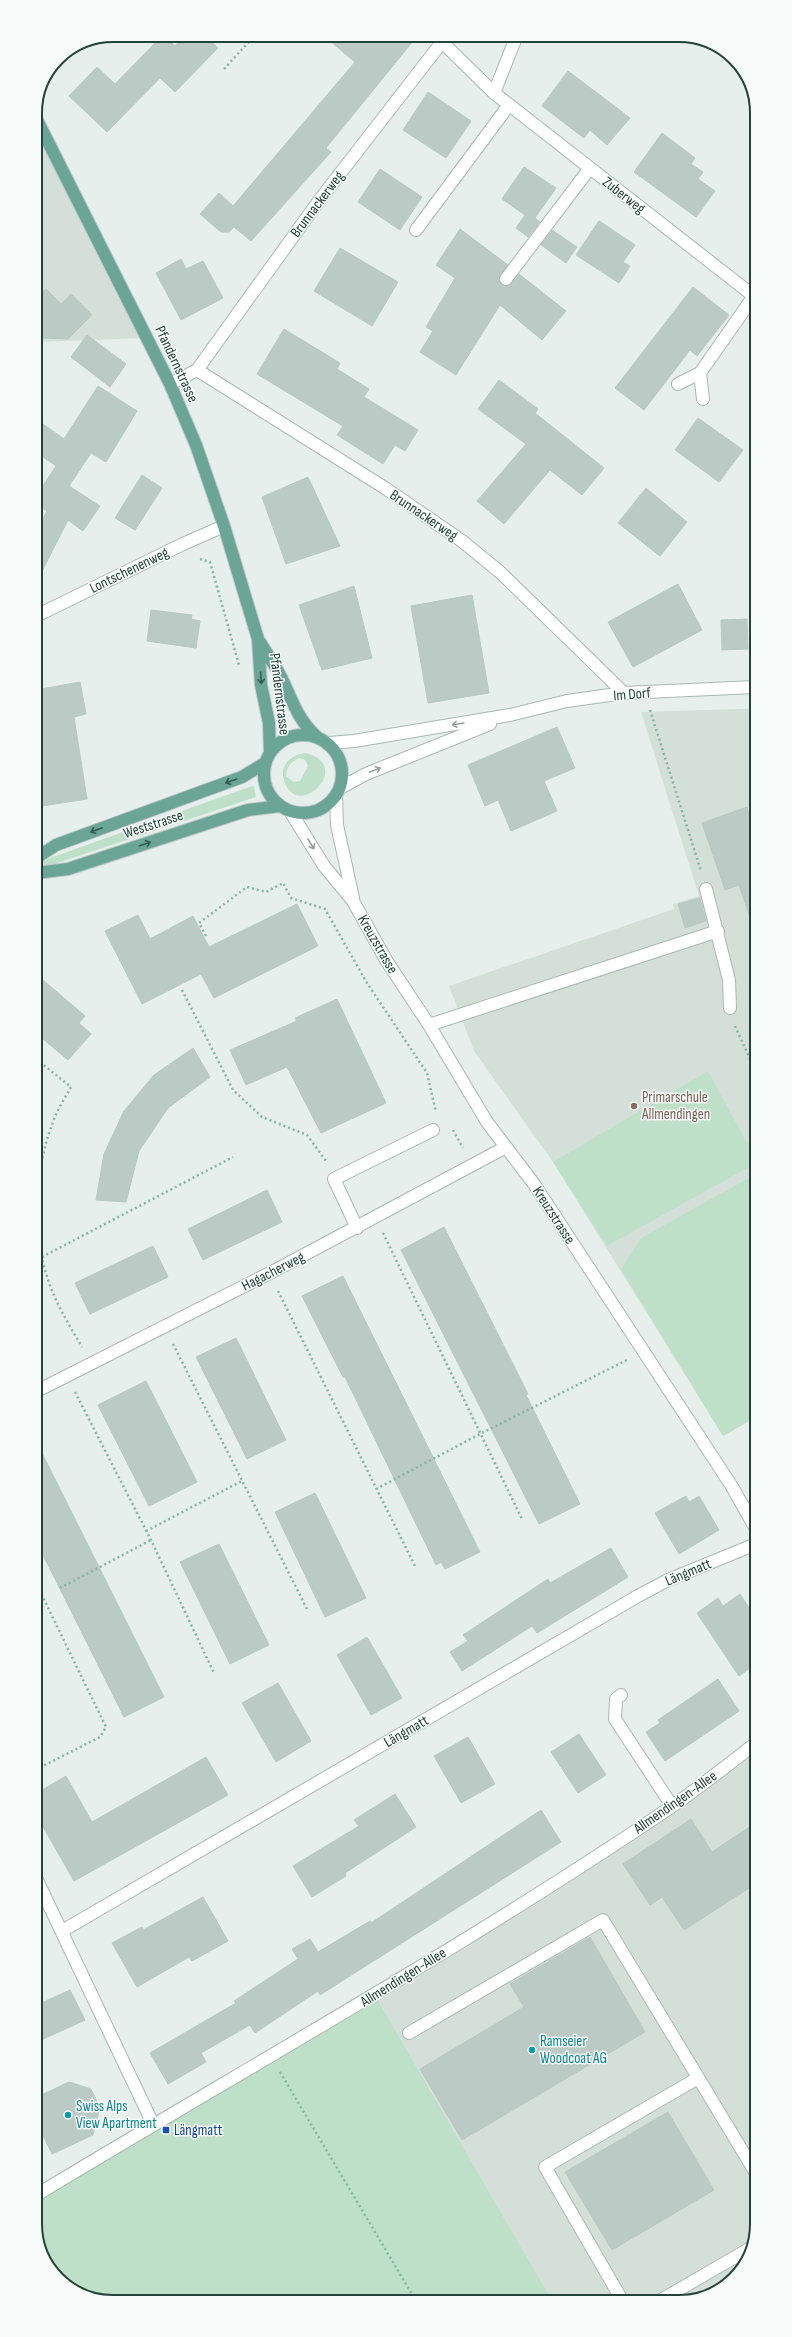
<svg xmlns="http://www.w3.org/2000/svg" width="792" height="2337" viewBox="0 0 792 2337" font-family="'Sofia Sans Condensed',sans-serif">
<style>
.built{fill:#d4dfda}
.green{fill:#bfe0c8;fill-rule:evenodd}
.building{fill:#bbcac4;stroke:#b8c9c2}
.lines{fill:none;stroke-linecap:round;stroke-linejoin:round}
.minor-casing{stroke:#a8b8b2;stroke-width:14}
.major-casing{stroke:#c2cac8;stroke-width:14}
.path{stroke:#86b3a5;stroke-width:2.5;stroke-dasharray:2 3;stroke-linecap:butt}
.minor{stroke:#fff;stroke-width:12}
.major{stroke:#6aa596;stroke-width:12}
.oneway{stroke:#365b51}
.oneway2{stroke:#92a09c}
.education-dot{fill:#8d6e63;stroke:#f7fbf9;stroke-width:1.5}
.culture-dot{fill:#0f9aa8;stroke:#f7fbf9;stroke-width:1.5}
.transit-dot{fill:#1a4fb4;stroke:#f7fbf9;stroke-width:1.5}
.labels{text-anchor:middle;stroke-width:3;stroke-linejoin:round;paint-order:stroke}
.street-label{font-size:15px;fill:#24423a;stroke:#f7fbf9}
.education-label{font-size:15px;fill:#785e54;stroke:#f7fbf9;text-anchor:start}
.culture-label{font-size:15px;fill:#0d838f;stroke:#f7fbf9;text-anchor:start}
.transit-label{font-size:15px;fill:#164399;stroke:#f7fbf9;text-anchor:start}
.rim{fill:none;stroke:#24423a;stroke-width:2}
</style>
<rect width="100%" height="100%" fill="#e6efeb"/>
<path class="built" d="M 35,116 L 147,338 L 35,342 Z
M 736,709 L 755,709 L 756,1417 L 723,1436 L 553,1162 L 474,1051 L 449,986 L 674,909 L 673,904 L 699,896 L 641,712 Z
M 756,1743 L 757,2224 L 741,2272 L 699,2299 L 552,2300 L 375,1995 L 548,1887 Z"/>
<path class="green" d="M 305,753 C 356,765 296,823 284,780 C 279,765 291,755 305,753 ZM 299,758 L 305,760 L 308,766 L 300,781 L 294,782 L 286,776 C 287,766 290,763 299,758 Z
M 252,786 L 254,787 L 256,797 L 36,870 L 36,863 Z
M 708,1071 L 747,1143 L 756,1138 L 756,1163 L 607,1246 L 553,1162 Z
M 756,1174 L 756,1417 L 723,1436 L 621,1269 L 641,1238 Z
M 375,1995 L 552,2300 L 107,2302 L 62,2283 L 38,2244 L 38,2194 Z"/>
<path class="building" d="M 163,35 L 175,46 L 185,35 L 204,35 L 218,48 L 175,92 L 160,78 L 107,132 L 69,96 L 97,67 L 115,84 Z
M 323,35 L 418,35 L 326,148 L 331,152 L 251,241 L 234,227 L 229,232 L 221,232 L 200,214 L 219,193 L 233,206 L 355,62 Z
M 568,71 L 630,118 L 607,145 L 590,130 L 584,138 L 542,106 Z
M 428,92 L 471,121 L 446,158 L 403,130 Z
M 662,133 L 695,158 L 691,164 L 703,172 L 698,179 L 715,191 L 696,217 L 634,172 Z
M 524,167 L 556,188 L 535,218 L 540,222 L 528,237 L 516,228 L 525,215 L 502,199 Z
M 380,169 L 422,197 L 400,230 L 358,202 Z
M 599,221 L 635,245 L 623,262 L 630,266 L 619,283 L 576,255 Z
M 460,229 L 508,265 L 499,278 L 501,285 L 509,286 L 519,274 L 566,311 L 542,340 L 500,305 L 456,375 L 420,352 L 433,331 L 426,327 L 455,278 L 436,265 Z
M 552,230 L 577,247 L 566,263 L 541,245 Z
M 340,248 L 398,282 L 372,326 L 314,291 Z
M 181,259 L 186,269 L 203,261 L 223,298 L 181,320 L 156,273 Z
M 693,287 L 729,315 L 697,356 L 690,350 L 644,410 L 615,388 Z
M 46,289 L 61,304 L 71,294 L 92,315 L 68,339 L 42,338 L 35,331 L 35,299 Z
M 284,329 L 340,363 L 337,369 L 369,389 L 364,397 L 418,430 L 405,451 L 395,445 L 383,464 L 337,435 L 343,426 L 257,374 Z
M 87,335 L 126,364 L 110,387 L 71,357 Z
M 499,380 L 538,409 L 535,413 L 604,468 L 582,495 L 550,470 L 504,524 L 477,501 L 526,444 L 478,409 Z
M 98,386 L 137,411 L 106,462 L 91,453 L 69,486 L 100,506 L 83,531 L 68,520 L 36,583 L 36,532 L 47,511 L 36,504 L 36,496 L 56,466 L 36,452 L 36,419 L 64,439 Z
M 698,418 L 743,450 L 719,482 L 675,450 Z
M 142,475 L 162,488 L 135,530 L 115,518 Z
M 308,477 L 340,546 L 286,564 L 262,497 Z
M 646,488 L 687,522 L 660,556 L 618,523 Z
M 678,584 L 702,630 L 633,667 L 608,622 Z
M 354,586 L 372,658 L 322,670 L 299,605 Z
M 472,595 L 489,693 L 428,703 L 411,606 Z
M 151,610 L 192,615 L 191,619 L 200,621 L 196,648 L 147,641 Z
M 747,619 L 748,649 L 722,650 L 721,620 Z
M 80,682 L 86,714 L 74,717 L 87,799 L 36,807 L 36,690 Z
M 557,727 L 575,768 L 544,781 L 557,811 L 511,831 L 498,800 L 485,806 L 468,765 Z
M 747,807 L 749,815 L 755,813 L 755,922 L 752,923 L 739,885 L 725,890 L 702,823 Z
M 700,898 L 706,921 L 685,928 L 678,904 Z
M 297,904 L 318,946 L 214,998 L 201,974 L 142,1004 L 105,931 L 138,915 L 150,939 L 193,916 L 209,947 Z
M 36,974 L 85,1016 L 79,1023 L 91,1034 L 68,1060 L 36,1033 Z
M 337,999 L 386,1103 L 321,1133 L 287,1067 L 246,1085 L 230,1050 L 297,1021 L 295,1018 Z
M 193,1048 L 210,1077 L 168,1108 L 139,1151 L 126,1202 L 96,1200 L 104,1154 L 124,1111 L 154,1075 Z
M 267,1190 L 282,1222 L 203,1260 L 188,1229 Z
M 444,1227 L 528,1394 L 526,1395 L 580,1504 L 539,1524 L 401,1250 Z
M 153,1246 L 168,1277 L 90,1314 L 75,1283 Z
M 343,1276 L 480,1552 L 445,1569 L 441,1562 L 436,1565 L 345,1377 L 343,1377 L 302,1296 Z
M 236,1338 L 286,1440 L 247,1459 L 196,1357 Z
M 146,1381 L 197,1482 L 149,1506 L 98,1405 Z
M 37,1443 L 164,1697 L 124,1717 L 37,1543 Z
M 315,1493 L 366,1598 L 325,1617 L 275,1512 Z
M 686,1496 L 689,1502 L 699,1496 L 719,1530 L 679,1554 L 655,1513 Z
M 219,1544 L 269,1645 L 230,1664 L 180,1562 Z
M 611,1548 L 628,1577 L 537,1633 L 532,1626 L 462,1671 L 450,1652 L 468,1641 L 463,1635 L 548,1579 L 550,1583 Z
M 740,1594 L 756,1619 L 756,1664 L 739,1676 L 697,1613 L 718,1598 L 723,1606 Z
M 367,1637 L 402,1698 L 371,1715 L 337,1655 Z
M 718,1679 L 739,1711 L 665,1761 L 646,1732 L 660,1723 L 658,1720 Z
M 278,1683 L 311,1741 L 276,1762 L 242,1703 Z
M 579,1734 L 606,1775 L 578,1793 L 551,1752 Z
M 468,1737 L 495,1784 L 461,1803 L 434,1756 Z
M 206,1757 L 228,1795 L 74,1881 L 37,1816 L 37,1793 L 66,1776 L 92,1822 Z
M 395,1794 L 416,1827 L 345,1873 L 346,1876 L 312,1897 L 293,1866 L 359,1826 L 354,1820 Z
M 541,1810 L 561,1842 L 320,1995 L 318,1991 L 255,2033 L 250,2025 L 201,2053 L 206,2062 L 168,2084 L 150,2053 L 236,2003 L 234,2001 L 298,1959 L 292,1949 L 310,1939 L 318,1952 L 370,1921 L 371,1923 Z
M 691,1819 L 712,1852 L 757,1822 L 757,1883 L 684,1930 L 662,1897 L 650,1905 L 623,1864 Z
M 203,1897 L 228,1941 L 192,1961 L 189,1957 L 137,1987 L 112,1943 L 142,1927 L 143,1930 Z
M 590,1937 L 645,2032 L 462,2140 L 420,2069 L 524,2007 L 510,1984 Z
M 70,1990 L 85,2020 L 37,2042 L 37,2005 Z
M 69,2082 L 91,2089 L 100,2108 L 93,2135 L 52,2154 L 37,2123 L 37,2097 Z
M 668,2112 L 714,2190 L 612,2250 L 565,2172 Z"/>
<g class="lines">
<g class="minor-casing">
<path id="minor" d="M 435,35 L 494,93 L 755,297
M 494,93 L 517,35
M 416,230 L 509,105
M 506,279 L 590,168
M 197,370 L 385,488 L 462,541 L 501,573 L 624,693
M 700,373 L 703,399
M 170,384 L 197,370 L 318,202 L 442,42
M 678,384 L 700,373 L 754,296
M 36,616 L 183,544 L 224,526
M 329,743 L 354,741 L 510,715 L 567,701 L 624,693 L 755,687
M 340,788 L 366,774 L 490,724
M 336,797 L 337,825 L 353,898
M 290,811 L 324,866 L 353,901 L 386,960 L 429,1025 L 487,1122 L 534,1184 L 731,1485 L 756,1529
M 706,889 L 729,980 L 730,1008
M 429,1025 L 718,931
M 357,1228 L 334,1179 L 433,1130
M 37,1391 L 270,1273 L 506,1147
M 621,1695 L 616,1699 L 615,1719 L 672,1806
M 37,1880 L 153,2124
M 62,1931 L 638,1596 L 668,1580 L 756,1544
M 409,2033 L 603,1920 L 757,2175
M 38,2194 C 250,2066 466,1946 671,1807 C 700,1787 728,1765 756,1743
M 622,2300 L 545,2167 L 698,2078
M 661,2300 L 749,2249"/>
</g>
<g class="major-casing">
<path id="major" d="M 35,116 L 170,384 L 196,445 L 224,526 L 258,639 L 261,685 L 269,723 L 270,753
M 260,642 C 267,654 275,665 281,677 C 292,699 297,719 316,736
M264 774a39 39 0 1 1 78 0a39 39 0 1 1-78 0Z
M 36,858 L 56,845 L 242,777 L 265,763
M 36,873 L 68,869 L 248,810 L 280,806"/>
</g>
<path class="path" d="M 224,69 L 255,35
M 200,559 L 210,562 L 239,665
M 650,710 L 701,871
M 206,936 L 199,923 L 247,887 L 266,892 L 283,883 L 291,898 L 325,909 L 367,983 L 427,1073 L 436,1112
M 182,990 L 233,1090 L 262,1117 L 307,1135 L 326,1161
M 735,1026 L 756,1072
M 36,1059 L 71,1087 C 65,1098 57,1110 53,1122 C 33,1174 31,1236 51,1288 C 59,1309 71,1328 82,1347
M 453,1130 L 463,1148
M 383,1233 L 522,1519
M 42,1257 L 233,1157
M 278,1291 L 415,1566
M 173,1344 L 308,1611
M 75,1392 L 151,1540 L 214,1673
M 376,1489 L 480,1434 L 627,1360
M 146,1531 L 242,1481
M 37,1585 L 106,1727 L 100,1737 L 37,1769
M 60,1588 L 151,1540
M 280,2072 L 416,2301"/>
<use href="#minor" class="minor"/>
<use href="#major" class="major"/>
</g>
<defs><path id="oneway-shaft" d="M-6 0H5M1.5-3L5.5 0L1.5 3" fill="none" stroke-width="1.6" stroke-linecap="round" stroke-linejoin="round"/></defs>
<g class="oneway">
<use href="#oneway-shaft" transform="translate(261 678) rotate(86)"/>
<use href="#oneway-shaft" transform="translate(231 781) rotate(160)"/>
<use href="#oneway-shaft" transform="translate(96 830) rotate(160)"/>
<use href="#oneway-shaft" transform="translate(145 844) rotate(-18)"/>
</g>
<g class="oneway2">
<use href="#oneway-shaft" transform="translate(458 724) rotate(171)"/>
<use href="#oneway-shaft" transform="translate(375 770) rotate(-22)"/>
<use href="#oneway-shaft" transform="translate(311 844) rotate(59)"/>
</g>
<circle class="education-dot" cx="634" cy="1106" r="4"/>
<g class="culture-dot">
<circle cx="532" cy="2050" r="4"/>
<circle cx="68" cy="2115" r="4"/>
</g>
<rect class="transit-dot" x="162" y="2126" width="8" height="8" rx="2"/>
<g class="labels">
<g class="street-label">
<text transform="translate(624 195) rotate(38)" y="5">Zuberweg</text>
<text transform="translate(317 204) rotate(-53)" y="5">Brunnackerweg</text>
<text transform="translate(177 364) rotate(65)" y="5">Pfandernstrasse</text>
<text transform="translate(424 515) rotate(34)" y="5">Brunnackerweg</text>
<text transform="translate(129 570) rotate(-26)" y="5">Lontschenenweg</text>
<text transform="translate(280 694) rotate(83)" y="5">Pfandernstrasse</text>
<text transform="translate(632 694) rotate(-5)" y="5">Im Dorf</text>
<text transform="translate(153 824) rotate(-18)" y="5">Weststrasse</text>
<text transform="translate(378 944) rotate(60)" y="5">Kreuzstrasse</text>
<text transform="translate(554 1215) rotate(57)" y="5">Kreuzstrasse</text>
<text transform="translate(273 1271) rotate(-27)" y="5">Hagacherweg</text>
<text transform="translate(688 1572) rotate(-23)" y="5">Längmatt</text>
<text transform="translate(406 1731) rotate(-30)" y="5">Längmatt</text>
<text transform="translate(675 1802) rotate(-35)" y="5">Allmendingen-Allee</text>
<text transform="translate(403 1977) rotate(-32)" y="5">Allmendingen-Allee</text>
</g>
<g class="education-label">
<text x="642" y="1102">Primarschule<tspan x="642" dy="17">Allmendingen</tspan></text>
</g>
<g class="culture-label">
<text x="540" y="2046">Ramseier<tspan x="540" dy="17">Woodcoat AG</tspan></text>
<text x="76" y="2111">Swiss Alps<tspan x="76" dy="17">View Apartment</tspan></text>
</g>
<g class="transit-label">
<text x="174" y="2135">Längmatt</text>
</g>
</g>
<path d="M0 0H792V2337H0ZM113 42H679A71 71 0 0 1 750 113V2224A71 71 0 0 1 679 2295H113A71 71 0 0 1 42 2224V113A71 71 0 0 1 113 42Z" fill="#f7fbf9" fill-rule="evenodd"/>
<path class="rim" d="M113 42H679A71 71 0 0 1 750 113V2224A71 71 0 0 1 679 2295H113A71 71 0 0 1 42 2224V113A71 71 0 0 1 113 42Z"/>
</svg>
